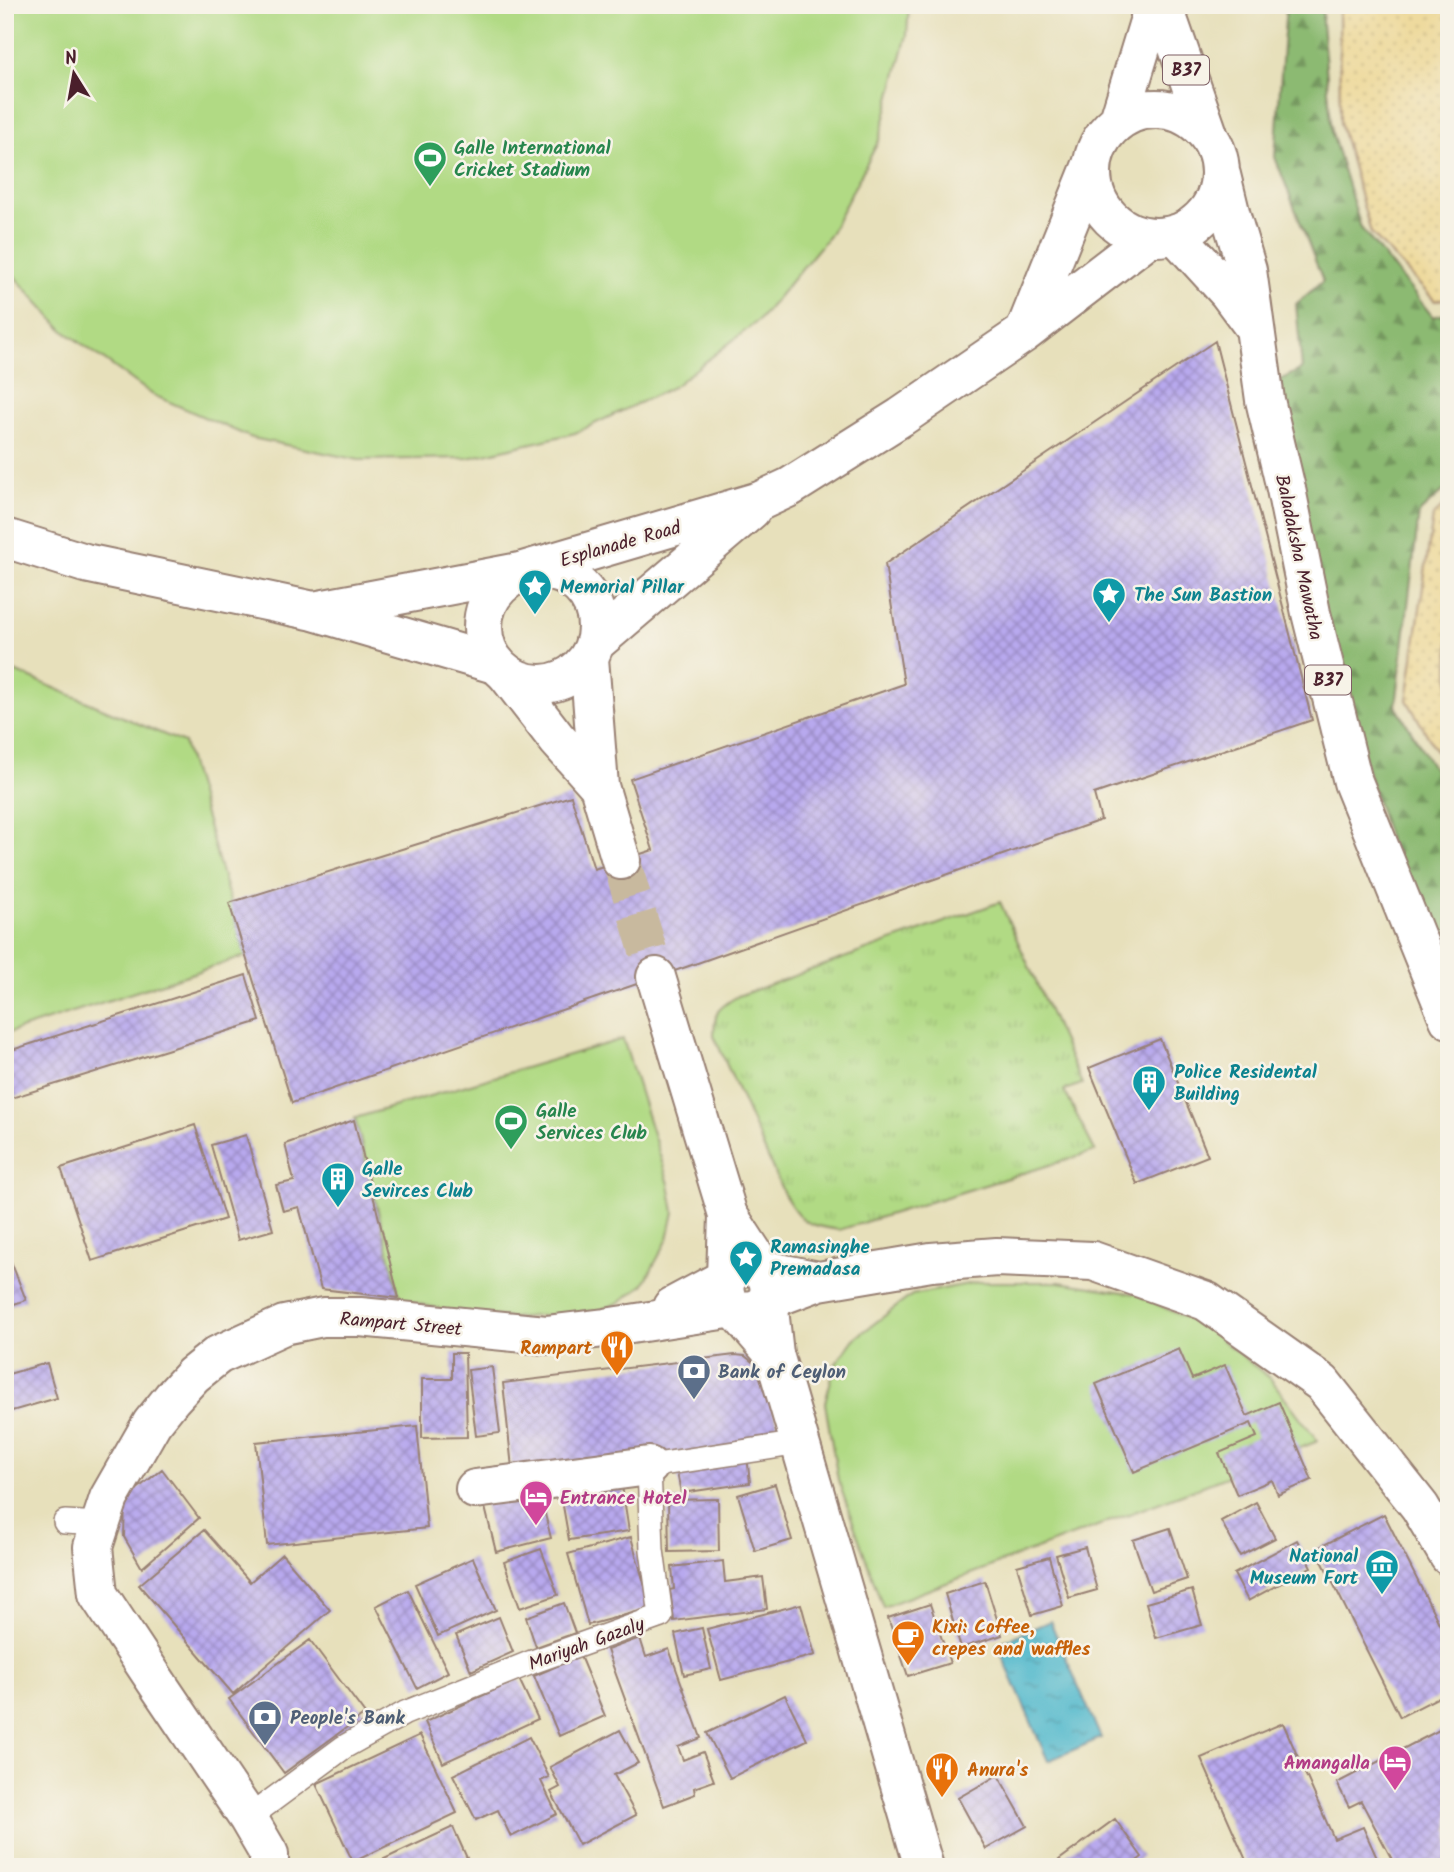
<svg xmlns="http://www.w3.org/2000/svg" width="1454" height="1872" viewBox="0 0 1454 1872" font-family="Kalam,sans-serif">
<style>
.grass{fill:#b1da84;stroke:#7e7c58;stroke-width:2}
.forest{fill:url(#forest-firs);stroke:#6b6c4e;stroke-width:2}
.sand{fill:url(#sand-dots);stroke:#9c7c64;stroke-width:2}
.park{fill:url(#park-tufts);stroke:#7e7c58;stroke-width:2}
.water{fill:url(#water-ripples);stroke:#4c6c7c;stroke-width:2}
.building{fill:url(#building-cross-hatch)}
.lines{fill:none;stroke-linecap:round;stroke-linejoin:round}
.street-tunnel{stroke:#c8b99e;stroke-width:38;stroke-dasharray:38 19;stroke-linecap:butt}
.lane-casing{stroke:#988073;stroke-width:26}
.street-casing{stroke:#988073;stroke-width:42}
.secondary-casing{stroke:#988073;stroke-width:42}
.primary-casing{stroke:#988073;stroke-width:42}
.lane{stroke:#fff;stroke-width:23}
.street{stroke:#fff;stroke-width:38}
.secondary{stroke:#fff;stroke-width:38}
.primary{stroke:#fff;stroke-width:38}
.labels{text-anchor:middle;stroke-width:5;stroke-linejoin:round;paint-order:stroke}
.shield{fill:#f7f3e8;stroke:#7e5f64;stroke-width:2}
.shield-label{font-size:18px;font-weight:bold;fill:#4a1f2b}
.leisure-label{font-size:19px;font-weight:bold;fill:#27864d;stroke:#f7f3e8;text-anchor:start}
.street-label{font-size:19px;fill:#4a1f2b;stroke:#f7f3e8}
.culture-label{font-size:19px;font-weight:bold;fill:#0d838f;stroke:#f7f3e8;text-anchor:start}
.food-label{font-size:19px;font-weight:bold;fill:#c56008;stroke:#f7f3e8;text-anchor:start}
.service-label{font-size:19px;font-weight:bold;fill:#4e5e75;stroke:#f7f3e8;text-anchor:start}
.hotel-label{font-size:19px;font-weight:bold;fill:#b23c85;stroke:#f7f3e8;text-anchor:start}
</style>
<defs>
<pattern id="forest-firs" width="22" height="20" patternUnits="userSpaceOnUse" patternTransform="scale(1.75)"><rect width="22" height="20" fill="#8cba72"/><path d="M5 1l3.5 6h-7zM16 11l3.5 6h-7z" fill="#74975e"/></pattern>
<pattern id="sand-dots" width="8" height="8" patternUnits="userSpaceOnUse" patternTransform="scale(1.75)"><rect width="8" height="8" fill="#eeda9e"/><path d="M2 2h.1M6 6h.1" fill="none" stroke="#cebb88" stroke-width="1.8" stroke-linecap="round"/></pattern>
<pattern id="park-tufts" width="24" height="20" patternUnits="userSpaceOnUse" patternTransform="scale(1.75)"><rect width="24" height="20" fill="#b1da84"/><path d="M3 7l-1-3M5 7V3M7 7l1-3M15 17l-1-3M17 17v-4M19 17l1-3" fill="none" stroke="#9abb72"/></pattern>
<pattern id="water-ripples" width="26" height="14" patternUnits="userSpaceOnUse" patternTransform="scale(1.75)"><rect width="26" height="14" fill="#4fb8cc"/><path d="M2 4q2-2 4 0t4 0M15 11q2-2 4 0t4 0" fill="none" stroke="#4495a6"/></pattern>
<pattern id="building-cross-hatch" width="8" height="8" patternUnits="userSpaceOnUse" patternTransform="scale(1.75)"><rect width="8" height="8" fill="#b8a9ee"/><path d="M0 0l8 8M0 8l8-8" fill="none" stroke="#9889c1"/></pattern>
</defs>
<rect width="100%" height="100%" fill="#f7f3e8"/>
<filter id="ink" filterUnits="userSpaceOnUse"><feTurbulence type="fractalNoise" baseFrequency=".0143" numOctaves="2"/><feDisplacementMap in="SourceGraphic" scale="14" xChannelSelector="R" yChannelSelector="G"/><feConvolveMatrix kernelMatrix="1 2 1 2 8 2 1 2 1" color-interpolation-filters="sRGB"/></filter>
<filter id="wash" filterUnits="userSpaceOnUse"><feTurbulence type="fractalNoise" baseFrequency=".00686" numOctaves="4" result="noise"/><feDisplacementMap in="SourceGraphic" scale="28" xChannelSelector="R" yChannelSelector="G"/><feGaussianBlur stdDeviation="1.57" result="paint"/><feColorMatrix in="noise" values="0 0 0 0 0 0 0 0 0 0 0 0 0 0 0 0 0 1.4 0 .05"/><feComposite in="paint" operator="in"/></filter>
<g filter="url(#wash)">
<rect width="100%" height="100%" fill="#e7e0bb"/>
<path class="grass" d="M 5,5 L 909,5 L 907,35 L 879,140 L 829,236 L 759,320 L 673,387 L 575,433 L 468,458 L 359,460 L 252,438 L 153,395 L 64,331 L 5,266 Z
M 5,667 L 184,743 L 246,956 L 5,1034 Z
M 623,1039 L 669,1184 L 674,1212 L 668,1239 L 643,1285 L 618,1303 L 599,1311 L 512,1318 L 444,1310 L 400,1299 L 355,1118 Z
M 978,1282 L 1059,1282 L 1136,1294 L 1205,1327 L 1270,1378 L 1318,1441 L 1190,1491 L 883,1607 L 838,1480 L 825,1403 L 835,1365 L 854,1339 L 912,1295 Z"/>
<path class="forest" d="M 1286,5 L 1323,5 L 1322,23 L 1332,133 L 1361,228 L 1433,317 L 1449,313 L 1449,486 L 1419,513 L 1396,706 L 1449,794 L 1449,1017 L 1407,900 L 1320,614 L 1278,381 L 1302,369 L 1296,304 L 1323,281 L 1275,157 Z"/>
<path class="sand" d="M 1339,5 L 1449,5 L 1449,297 L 1435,301 L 1371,233 L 1340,123 Z
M 1449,501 L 1449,773 L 1407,700 L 1433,516 Z"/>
<path class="park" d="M 1000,902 L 1082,1084 L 1064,1090 L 1095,1151 L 839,1230 C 806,1225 801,1223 784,1194 L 714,1036 C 715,1011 716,1009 738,996 Z"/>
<path class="water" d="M 1050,1621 L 1101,1738 L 1048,1761 L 997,1644 Z"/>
<g id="blocks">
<path class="building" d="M 1215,341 L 1312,720 L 1094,794 L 1101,820 L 689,966 L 292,1103 L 229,903 L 571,796 L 594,869 L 653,850 L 630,779 L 904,684 L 885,564 Z
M 246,975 L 260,1021 L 5,1100 L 5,1031 L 12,1050 Z
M 1160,1039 L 1208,1156 L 1137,1184 L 1089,1068 Z
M 354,1120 L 399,1298 L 321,1289 L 299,1207 L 283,1211 L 276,1185 L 294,1181 L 285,1144 Z
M 195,1125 L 225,1219 L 92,1261 L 61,1168 Z
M 246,1135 L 273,1230 L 238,1240 L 211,1145 Z
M 5,1246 L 26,1300 L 5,1307 Z
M 1179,1349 L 1192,1379 L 1225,1365 L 1247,1416 L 1279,1402 L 1312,1480 L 1278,1495 L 1272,1480 L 1237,1495 L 1219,1453 L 1257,1437 L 1251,1423 L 1134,1472 L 1096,1384 Z
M 452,1353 L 465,1353 L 467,1437 L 422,1438 L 422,1379 L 452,1379 Z
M 735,1355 L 745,1356 L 761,1369 L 783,1440 L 513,1477 L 503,1383 Z
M 47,1363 L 57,1398 L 5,1413 L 5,1375 Z
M 492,1367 L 500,1433 L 476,1436 L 468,1370 Z
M 417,1426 L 427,1528 L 267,1545 L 256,1442 Z
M 747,1456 L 750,1483 L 681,1493 L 676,1467 Z
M 162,1469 L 199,1518 L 142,1568 L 124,1537 L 125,1499 Z
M 620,1473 L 629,1531 L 569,1540 L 559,1483 Z
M 775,1484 L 792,1540 L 755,1551 L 738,1495 Z
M 538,1486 L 551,1538 L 496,1552 L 483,1499 Z
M 718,1499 L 719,1551 L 669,1552 L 668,1500 Z
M 1256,1502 L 1275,1538 L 1240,1556 L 1221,1521 Z
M 1384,1514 L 1449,1643 L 1449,1692 L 1400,1717 L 1316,1549 Z
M 1170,1528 L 1187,1579 L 1151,1591 L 1133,1540 Z
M 204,1530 L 250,1582 L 282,1554 L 330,1610 L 233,1694 L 139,1585 Z
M 631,1537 L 651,1608 L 588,1625 L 568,1554 Z
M 1297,1540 L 1311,1567 L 1248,1601 L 1234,1574 Z
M 1085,1547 L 1097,1590 L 1069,1598 L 1056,1555 Z
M 541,1549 L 558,1595 L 520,1608 L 504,1562 Z
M 1049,1557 L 1063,1606 L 1032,1615 L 1017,1566 Z
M 473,1558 L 496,1610 L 438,1636 L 415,1584 Z
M 723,1561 L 725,1582 L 763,1577 L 767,1609 L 674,1621 L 670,1590 L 674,1589 L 672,1567 Z
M 985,1581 L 1002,1635 L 961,1648 L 945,1594 Z
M 408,1590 L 448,1672 L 417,1688 L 376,1606 Z
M 1192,1590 L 1202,1625 L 1156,1638 L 1146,1603 Z
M 564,1603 L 575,1633 L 536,1647 L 526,1617 Z
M 801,1604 L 815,1655 L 721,1680 L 707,1629 Z
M 930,1604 L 950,1663 L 908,1676 L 888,1618 Z
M 499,1617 L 513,1652 L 471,1671 L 456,1635 Z
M 702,1628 L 711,1669 L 684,1675 L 675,1634 Z
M 640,1638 L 646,1657 L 669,1649 L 701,1738 L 678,1747 L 683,1760 L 703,1752 L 714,1781 L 694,1788 L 695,1794 L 664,1806 L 607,1650 Z
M 310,1640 L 365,1714 L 284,1773 L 229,1699 Z
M 580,1656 L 605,1716 L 559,1736 L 534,1676 Z
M 519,1679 L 538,1719 L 443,1763 L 425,1722 Z
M 785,1695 L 807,1740 L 730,1778 L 707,1733 Z
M 1283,1723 L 1334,1839 L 1363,1827 L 1381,1867 L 1249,1867 L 1201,1758 Z
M 1449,1725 L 1449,1867 L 1396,1867 L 1361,1801 L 1349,1807 L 1337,1783 Z
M 620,1730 L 638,1763 L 614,1775 L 636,1815 L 579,1845 L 551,1792 L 560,1787 L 550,1767 Z
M 420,1735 L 457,1813 L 353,1862 L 316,1784 Z
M 529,1737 L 549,1777 L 541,1781 L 557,1814 L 511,1837 L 498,1810 L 476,1820 L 453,1775 Z
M 998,1775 L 1027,1826 L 986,1849 L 958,1798 Z
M 1115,1819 L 1142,1857 L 1129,1867 L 1064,1867 L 1059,1860 Z
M 453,1827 L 471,1867 L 367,1867 Z"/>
</g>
</g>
<g filter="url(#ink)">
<use href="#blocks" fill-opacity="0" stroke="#988073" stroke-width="2"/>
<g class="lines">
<path class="street-tunnel" d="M 621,860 L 656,977"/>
<g class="lane-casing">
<path id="lane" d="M 65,1522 L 100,1524
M 248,1818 L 344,1747 L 405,1713 L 532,1662 L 661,1616 L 652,1550 L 649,1466 L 800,1443"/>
</g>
<g class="street-casing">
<path id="street" d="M 589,658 L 599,786 L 621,860
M 506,673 L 557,739 L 599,786
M 656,977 L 728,1215 L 764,1270 L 819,1281
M 672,1307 L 726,1278 L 738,1267 L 753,1266 L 764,1270 C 790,1319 713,1326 726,1278 L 728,1215
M 475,1489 L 649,1466
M 269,1867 L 269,1854 L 248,1818 L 159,1686 L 98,1594 L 93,1547 L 109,1498 L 152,1423 L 172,1398 L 193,1375 L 218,1355 L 284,1325 L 323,1317 L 360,1317 L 546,1335 L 605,1328 L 734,1308 L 774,1354
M 924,1867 L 774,1354 L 768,1300 L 819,1281 L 931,1262 L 997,1257 L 1093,1261 L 1206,1301 L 1322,1383 L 1420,1507 L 1449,1556"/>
</g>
<g class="secondary-casing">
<path id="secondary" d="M 1025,331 L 1091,167
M 5,538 L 85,563 L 314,611 L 495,664
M483 627a57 57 0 1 1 114 0a57 57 0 1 1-114 0Z
M 314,611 L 520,572 L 760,501 L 790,487 L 901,417 L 1024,333 L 1149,237
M 595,643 L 751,510"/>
</g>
<g class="primary-casing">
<path id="primary" d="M 1163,5 L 1208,134
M1092 173a64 64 0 1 1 128 0a64 64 0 1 1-128 0Z
M 1119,120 L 1154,5
M 1221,175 L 1231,216 L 1247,270 L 1265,400 L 1286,489 L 1311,613 L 1353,782 L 1449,1019
M 1175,234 L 1228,292 L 1254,327"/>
</g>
<use href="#lane" class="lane"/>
<use href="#street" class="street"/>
<use href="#secondary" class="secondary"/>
<use href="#primary" class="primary"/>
</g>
</g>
<defs>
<g id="stadium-pin" transform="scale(1.75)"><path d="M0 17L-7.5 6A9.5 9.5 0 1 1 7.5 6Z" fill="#2e9e5b" stroke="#f7f3e8"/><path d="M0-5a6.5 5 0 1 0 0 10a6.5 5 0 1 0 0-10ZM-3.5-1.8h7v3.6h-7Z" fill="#fff"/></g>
<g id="sight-pin" transform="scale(1.75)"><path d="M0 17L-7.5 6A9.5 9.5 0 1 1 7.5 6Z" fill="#0f9aa8" stroke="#f7f3e8"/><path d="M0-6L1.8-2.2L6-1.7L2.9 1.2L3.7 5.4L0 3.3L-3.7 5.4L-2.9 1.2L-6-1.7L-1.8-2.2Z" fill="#fff"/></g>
<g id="building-pin" transform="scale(1.75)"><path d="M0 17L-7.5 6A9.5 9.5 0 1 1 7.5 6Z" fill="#0f9aa8" stroke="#f7f3e8"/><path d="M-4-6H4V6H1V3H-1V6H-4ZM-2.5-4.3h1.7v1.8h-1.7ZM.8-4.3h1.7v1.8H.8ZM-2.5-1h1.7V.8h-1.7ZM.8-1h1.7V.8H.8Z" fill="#fff"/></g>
<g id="restaurant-pin" transform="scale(1.75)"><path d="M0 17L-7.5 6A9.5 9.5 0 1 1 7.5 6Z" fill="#e8710a" stroke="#f7f3e8"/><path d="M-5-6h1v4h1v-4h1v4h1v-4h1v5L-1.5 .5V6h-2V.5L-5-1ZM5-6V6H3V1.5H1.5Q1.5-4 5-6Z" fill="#fff"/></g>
<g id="bank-pin" transform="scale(1.75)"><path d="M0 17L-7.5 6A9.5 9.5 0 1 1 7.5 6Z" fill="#5c6f8a" stroke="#f7f3e8"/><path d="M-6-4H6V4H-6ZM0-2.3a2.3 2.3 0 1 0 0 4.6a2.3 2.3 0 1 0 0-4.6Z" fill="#fff"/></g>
<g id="hotel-pin" transform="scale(1.75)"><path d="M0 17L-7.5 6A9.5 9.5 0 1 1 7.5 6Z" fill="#d1479c" stroke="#f7f3e8"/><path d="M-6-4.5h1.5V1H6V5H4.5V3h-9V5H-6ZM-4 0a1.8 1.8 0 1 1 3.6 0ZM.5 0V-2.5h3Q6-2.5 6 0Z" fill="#fff"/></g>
<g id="museum-pin" transform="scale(1.75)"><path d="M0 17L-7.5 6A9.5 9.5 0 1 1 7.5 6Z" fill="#0f9aa8" stroke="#f7f3e8"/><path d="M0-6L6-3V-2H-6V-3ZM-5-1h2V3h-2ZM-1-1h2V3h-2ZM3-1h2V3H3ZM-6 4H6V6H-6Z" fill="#fff"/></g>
<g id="cafe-pin" transform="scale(1.75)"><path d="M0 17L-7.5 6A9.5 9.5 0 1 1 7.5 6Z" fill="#e8710a" stroke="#f7f3e8"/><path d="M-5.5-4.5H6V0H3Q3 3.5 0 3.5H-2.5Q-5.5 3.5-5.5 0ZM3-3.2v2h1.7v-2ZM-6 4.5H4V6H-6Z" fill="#fff"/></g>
</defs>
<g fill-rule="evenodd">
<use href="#stadium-pin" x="430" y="158"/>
<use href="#sight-pin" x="535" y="586"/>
<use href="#sight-pin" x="1109" y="594"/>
<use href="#building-pin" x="1149" y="1082"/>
<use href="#stadium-pin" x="511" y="1121"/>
<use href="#building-pin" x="338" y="1179"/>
<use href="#sight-pin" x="746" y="1257"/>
<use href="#restaurant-pin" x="617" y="1347"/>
<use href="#bank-pin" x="694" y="1371"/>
<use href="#hotel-pin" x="536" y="1497"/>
<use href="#museum-pin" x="1382" y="1566"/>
<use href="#cafe-pin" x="908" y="1637"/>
<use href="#bank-pin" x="265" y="1717"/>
<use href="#hotel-pin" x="1395" y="1762"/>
<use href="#restaurant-pin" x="942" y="1769"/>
</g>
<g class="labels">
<g class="shield">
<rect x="1163" y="55.5" width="46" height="29" rx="5"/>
<rect x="1305" y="665.5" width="46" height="29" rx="5"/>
</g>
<g class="shield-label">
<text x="1186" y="76">B37</text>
<text x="1328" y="686">B37</text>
</g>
<g class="leisure-label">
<text x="454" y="154">Galle International<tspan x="454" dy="22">Cricket Stadium</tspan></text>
<text x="536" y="1117">Galle<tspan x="536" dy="22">Services Club</tspan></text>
</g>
<g class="street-label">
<text transform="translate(620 543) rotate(-16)" y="7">Esplanade Road</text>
<text transform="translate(1300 557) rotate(78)" y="7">Baladaksha Mawatha</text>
<text transform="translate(401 1323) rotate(5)" y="7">Rampart Street</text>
<text transform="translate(586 1643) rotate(-20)" y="7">Mariyah Gazaly</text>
</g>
<g class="culture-label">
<text x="560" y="593">Memorial Pillar</text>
<text x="1134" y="601">The Sun Bastion</text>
<text x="1174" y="1078">Police Residental<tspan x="1174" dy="22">Building</tspan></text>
<text x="362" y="1175">Galle<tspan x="362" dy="22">Sevirces Club</tspan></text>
<text x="770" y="1253">Ramasinghe<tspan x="770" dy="22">Premadasa</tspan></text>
<text x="1358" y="1562" text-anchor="end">National<tspan x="1358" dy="22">Museum Fort</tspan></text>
</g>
<g class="food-label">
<text x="592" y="1354" text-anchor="end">Rampart</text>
<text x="932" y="1633">Kixi: Coffee,<tspan x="932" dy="22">crepes and waffles</tspan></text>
<text x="967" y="1776">Anura's</text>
</g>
<g class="service-label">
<text x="718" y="1378">Bank of Ceylon</text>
<text x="290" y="1724">People's Bank</text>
</g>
<g class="hotel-label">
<text x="560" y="1504">Entrance Hotel</text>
<text x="1370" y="1769" text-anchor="end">Amangalla</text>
</g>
</g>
<rect width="1454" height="1872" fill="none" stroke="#f7f3e8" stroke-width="28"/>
<g transform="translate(74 74) rotate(349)" stroke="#f7f3e8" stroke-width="5" paint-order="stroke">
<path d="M0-5L12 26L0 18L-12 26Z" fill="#4a1f2b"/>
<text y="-10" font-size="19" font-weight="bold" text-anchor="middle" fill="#4a1f2b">N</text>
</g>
</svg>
